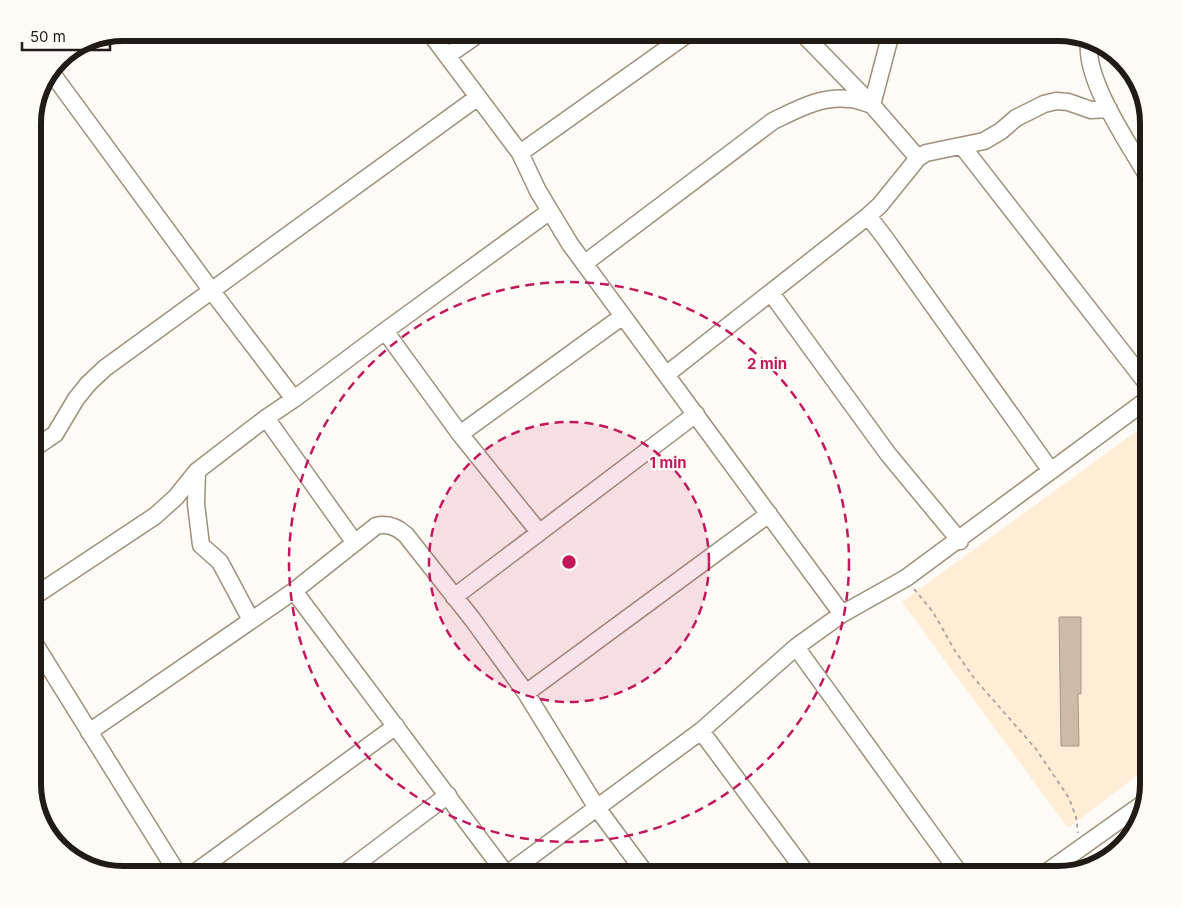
<svg xmlns="http://www.w3.org/2000/svg" width="1181" height="907" viewBox="0 0 1181 907" font-family="Inter,sans-serif">
<style>
.built{fill:#ffedd6}
.building{fill:#ccbba6;stroke:#a99985}
.lines{fill:none;stroke-linecap:round;stroke-linejoin:round}
.minor-casing{stroke:#9f907b;stroke-width:19}
.path{stroke:#aea9a3;stroke-width:2;stroke-dasharray:4 4;stroke-linecap:butt}
.minor{stroke:#fff;stroke-width:16}
.ring{fill:none;stroke:#c2185b;stroke-width:2.5;stroke-dasharray:9 6}
.rim{fill:none;stroke:#211b13;stroke-width:6}
.centre{fill:#c2185b;stroke:#fefaf6;stroke-width:2.5}
.ring-label{font-size:15px;text-anchor:middle;font-weight:bold;fill:#c2185b;stroke:#fefaf6;stroke-width:4.5;stroke-linejoin:round;paint-order:stroke}
</style>
<rect width="100%" height="100%" fill="#fefaf6"/>
<path class="built" d="M 1148,423 L 1148,767 L 1068,828 L 902,602 Z"/>
<path class="building" d="M 1059,617 L 1081,617 L 1081,694 L 1078,694 L 1079,746 L 1061,746 Z"/>
<g class="lines">
<g class="minor-casing">
<path id="minor" d="M 430,33 L 520,153 L 538,191 L 570,244 L 842,614
M 802,33 L 872,105 L 918,158
M 1089,43 C 1085,81 1129,144 1148,177
M 447,56 L 480,33
M 51,72 L 211,290 L 294,399
M 962,146 L 1148,385
M 520,153 L 689,33
M 868,216 L 885,238 L 1051,471
M 585,263 L 773,121 C 798,109 821,96 849,99 C 857,99 865,103 872,105 L 891,33
M 771,293 L 888,454 L 960,541
M 385,331 L 460,434 L 539,532
M 667,374 L 868,216 L 880,205 L 918,158 L 926,153 L 984,141 L 1001,131 L 1016,118 L 1044,104 L 1056,101 L 1068,102 L 1091,110 L 1109,109
M 266,418 L 355,543
M 460,434 L 623,316
M 33,449 L 55,434 L 76,399 L 88,384 L 105,368 L 478,97
M 197,471 L 196,504 L 201,545 L 220,562 L 251,620
M 294,591 L 506,874
M 33,597 L 155,516 L 176,497 L 197,471 L 266,418 L 294,399 L 385,331 L 550,211
M 454,597 L 696,414
M 33,641 L 178,874
M 796,647 L 960,874
M 526,693 L 769,514
M 701,731 L 807,874
M 89,732 L 294,591 L 376,526 C 388,523 397,527 406,535 L 473,620 L 526,693 L 597,808 L 646,874
M 193,874 L 396,726
M 343,874 L 448,795
M 507,874 L 701,731 L 796,647 L 842,614 L 906,578 L 1148,399
M 1044,874 L 1141,805"/>
</g>
<path class="path" d="M 914,589 L 933,612 L 955,651 L 974,678 L 1036,749 L 1069,798 L 1076,817 L 1078,833"/>
<use href="#minor" class="minor"/>
</g>
<circle cx="569" cy="562" r="140" fill="#c2185b" fill-opacity=".12"/>
<g class="ring">
<circle cx="569" cy="562" r="140"/>
<circle cx="569" cy="562" r="280"/>
</g>
<path d="M0 0H1181V907H0ZM123 41H1058A82 82 0 0 1 1140 123V784A82 82 0 0 1 1058 866H123A82 82 0 0 1 41 784V123A82 82 0 0 1 123 41Z" fill="#fefaf6" fill-rule="evenodd"/>
<path class="rim" d="M123 41H1058A82 82 0 0 1 1140 123V784A82 82 0 0 1 1058 866H123A82 82 0 0 1 41 784V123A82 82 0 0 1 123 41Z"/>
<circle cx="569" cy="562" r="8" class="centre"/>
<g class="ring-label">
<text x="767" y="369">2 min</text>
<text x="668" y="468">1 min</text>
</g>
<path d="M22 42v8h88v-8" fill="none" stroke="#211b13" stroke-width="2.5"/>
<text x="30" y="42" font-size="15" fill="#211b13" stroke="#fefaf6" stroke-width="4" paint-order="stroke">50 m</text>
</svg>
